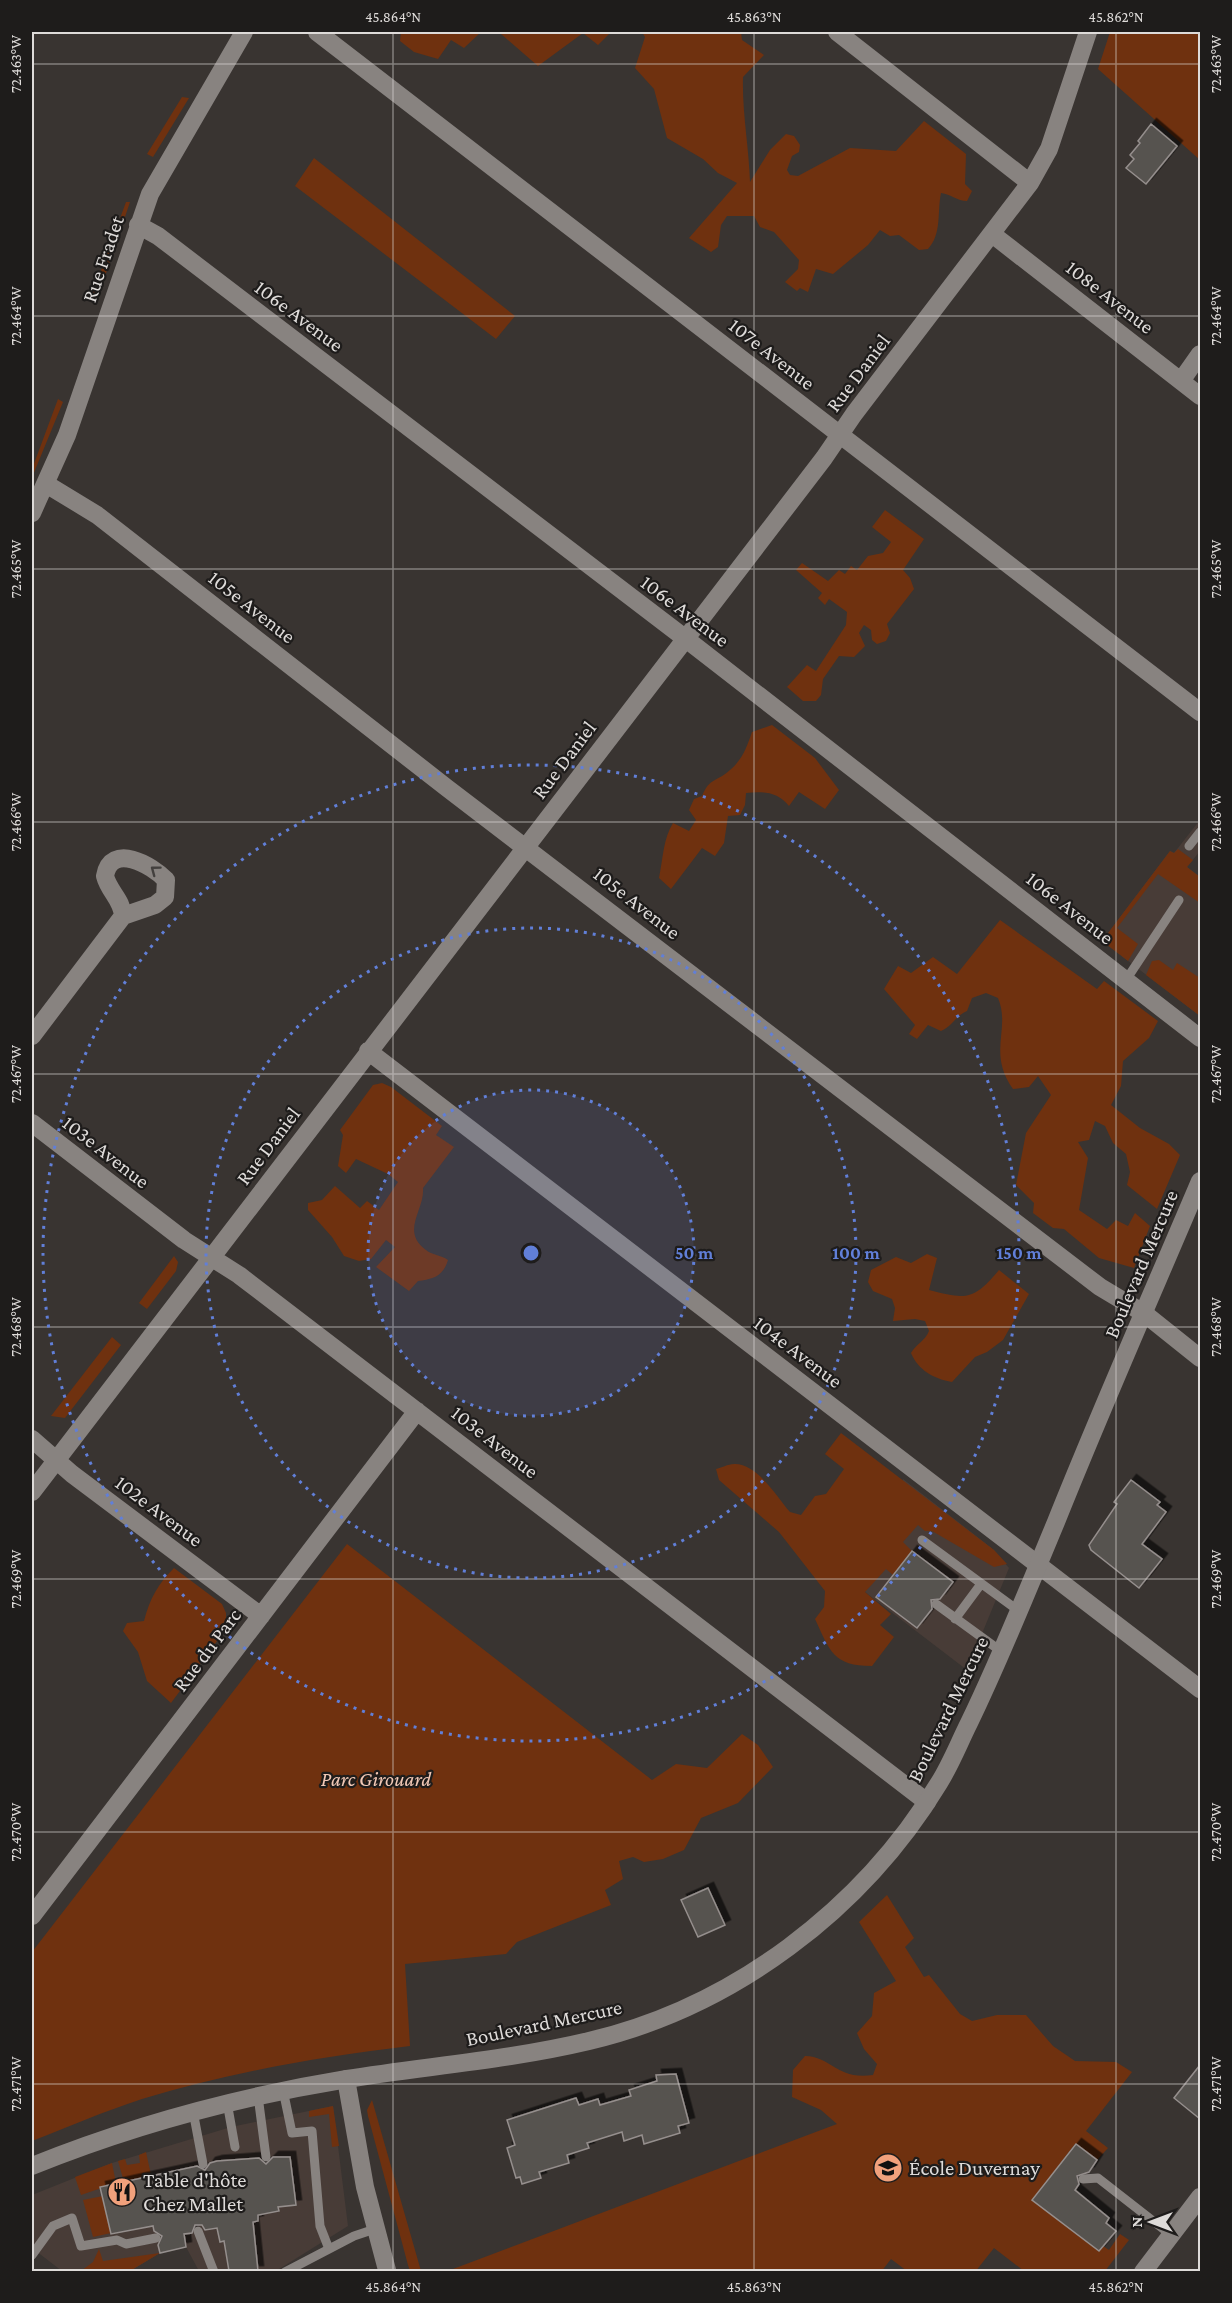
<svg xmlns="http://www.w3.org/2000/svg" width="1232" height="2303" viewBox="0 0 1232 2303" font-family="'Crimson Pro',serif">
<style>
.built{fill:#483c37}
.green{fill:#6f310f}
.building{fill:#57524f;stroke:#958f8d;stroke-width:1.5;filter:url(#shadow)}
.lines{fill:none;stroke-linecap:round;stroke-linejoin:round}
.service{stroke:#888380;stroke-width:9}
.minor{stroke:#888380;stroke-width:18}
.tertiary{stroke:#888380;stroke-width:18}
.oneway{stroke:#43403e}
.ticks{fill:none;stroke:#dedbd9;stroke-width:1.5;stroke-opacity:0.45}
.ring{fill:none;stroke:#617fd8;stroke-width:3;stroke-dasharray:3 6}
.labels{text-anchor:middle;stroke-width:4.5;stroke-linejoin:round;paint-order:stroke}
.street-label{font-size:21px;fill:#dedbd9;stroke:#1e1c1b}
.park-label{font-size:21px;font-style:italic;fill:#f3c9b6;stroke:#1e1c1b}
.poi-label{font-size:21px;fill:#dedbd9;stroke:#1e1c1b;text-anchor:start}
.centre{fill:#617fd8;stroke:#1e1c1b;stroke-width:3}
.ring-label{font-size:18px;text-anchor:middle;font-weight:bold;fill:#617fd8;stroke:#1e1c1b;stroke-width:4.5;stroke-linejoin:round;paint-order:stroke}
.neatline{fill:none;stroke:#dedbd9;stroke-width:2}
.ticks-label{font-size:15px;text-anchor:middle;fill:#dedbd9}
</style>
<defs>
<filter id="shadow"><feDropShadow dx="5.5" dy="-5.5" stdDeviation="0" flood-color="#0009"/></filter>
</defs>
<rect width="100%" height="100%" fill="#393431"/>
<path class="built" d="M 1200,820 L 1200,851 L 1187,867 L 1200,877 L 1200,1016 L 1102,941 L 1170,851 L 1174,853 Z
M 903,1479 L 994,1550 L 1009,1568 L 967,1670 L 865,1592 Z
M 333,2106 L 348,2226 L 276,2271 L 199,2271 L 186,2247 L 160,2253 L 130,2271 L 62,2271 L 32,2248 L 32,2195 L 112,2163 L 198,2137 L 231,2127 Z"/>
<path class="green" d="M 401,32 L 481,32 L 464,48 L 451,40 L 438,59 L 414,52 L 400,41 Z
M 486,32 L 611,32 L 598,45 L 583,33 L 538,66 L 501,34 Z
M 642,32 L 741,32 L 742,40 L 764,55 L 743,77 C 742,113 749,147 750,182 L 770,150 L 786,134 L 794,136 L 800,145 L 799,152 L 792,156 L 787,170 L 790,175 L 798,176 L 850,148 L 896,151 L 924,121 L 966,154 L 965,184 L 972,191 L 967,201 C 957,201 951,194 941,193 C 937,212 942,234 928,249 L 919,250 L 899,235 L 890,236 L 880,230 L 868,245 L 833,274 L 816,269 L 808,292 L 800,288 L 797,291 L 785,282 L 798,269 L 799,260 L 774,232 L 760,227 L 754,216 L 727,216 L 721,225 L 718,247 L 711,252 L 689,238 L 737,183 L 718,173 L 703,159 L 667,138 L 654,89 L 635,68 L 645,37 Z
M 1110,32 L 1200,32 L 1200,160 L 1098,69 Z
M 182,97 L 189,98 L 153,157 L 147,154 Z
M 314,158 L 515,316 L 496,339 L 295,186 Z
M 126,202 L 130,202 L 97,300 L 91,298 Z
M 58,399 L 63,402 L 33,475 L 32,469 Z
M 885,510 L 924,539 L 903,570 L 910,578 L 914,589 L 887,624 L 890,633 L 886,641 L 877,644 L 872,640 L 871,630 L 864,625 L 859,633 L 865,646 L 854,657 L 839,656 L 823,679 L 821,695 L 816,701 L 803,701 L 787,687 L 807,665 L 816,671 L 846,625 L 847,612 L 829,599 L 825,605 L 818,598 L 822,593 L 796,570 L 802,563 L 828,581 L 839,570 L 845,574 L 851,566 L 857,570 L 868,556 L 883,553 L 891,542 L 872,527 Z
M 772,725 L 815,758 L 839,790 L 825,809 L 799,792 L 789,806 C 778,792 763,791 746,793 L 745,805 L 740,815 L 728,816 L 724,843 L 715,856 L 702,848 L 671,889 L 659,878 C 663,859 663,839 673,823 L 689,831 L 696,820 L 689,810 L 694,799 L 702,796 C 710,777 717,782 730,770 C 742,760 747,747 752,732 Z
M 1178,849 L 1193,860 L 1187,867 L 1200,877 L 1200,903 L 1158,874 L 1117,928 L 1138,944 L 1128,961 L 1102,941 L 1170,851 L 1174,853 Z
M 1000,920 L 1097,989 L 1104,981 L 1158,1021 L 1149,1038 L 1123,1061 L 1121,1086 L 1111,1105 L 1140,1128 L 1169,1144 L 1180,1155 L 1157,1209 L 1127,1185 L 1130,1172 L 1126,1154 L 1113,1143 L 1105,1126 L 1095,1121 L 1089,1140 L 1078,1142 L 1088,1158 L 1079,1210 L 1107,1229 L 1116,1220 L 1128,1226 L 1135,1213 L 1150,1226 L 1134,1268 L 1099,1258 L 1064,1229 L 1053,1228 L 1033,1213 L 1034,1203 L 1016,1185 L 1026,1133 L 1051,1095 L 1038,1076 L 1029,1087 L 1013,1089 C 987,1052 1011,1029 998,998 L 986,993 L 972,998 L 967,1011 C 955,1016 953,1026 941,1031 L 928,1025 L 917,1039 L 909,1034 L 915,1025 L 884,989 L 898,966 L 911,973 L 933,957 L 957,974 Z
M 1159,960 L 1173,970 L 1177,963 L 1200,978 L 1200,1016 L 1146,975 L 1152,961 Z
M 382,1083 L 391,1087 L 442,1126 L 436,1135 L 454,1147 L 423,1188 C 425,1210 400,1231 426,1250 C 432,1255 441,1255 448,1260 C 443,1276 434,1279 418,1281 L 409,1291 L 376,1267 L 395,1247 L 386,1240 L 371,1259 L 359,1261 L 344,1256 L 332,1237 L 308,1210 L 308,1203 L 322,1200 L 335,1186 L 360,1208 L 367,1201 L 379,1210 L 398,1182 L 388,1174 L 356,1159 L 346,1173 L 338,1166 L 343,1135 L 340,1130 L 373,1085 Z
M 927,1254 L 937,1258 L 929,1290 C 967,1300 974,1300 999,1270 L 1029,1294 L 1003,1340 L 987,1352 L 975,1357 L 952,1382 C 934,1379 918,1370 911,1353 C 916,1344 925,1341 929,1331 L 925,1321 L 915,1319 L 893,1321 L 895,1308 L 892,1299 L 873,1291 L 868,1282 L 871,1270 L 896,1257 L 911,1263 Z
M 174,1256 L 178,1262 L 176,1271 L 147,1309 L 139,1303 Z
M 112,1337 L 121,1345 L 65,1418 L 51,1416 Z
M 841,1433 L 994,1550 L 1007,1564 L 994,1567 L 932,1531 L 925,1531 L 918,1525 L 903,1542 L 912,1551 L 893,1575 L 886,1569 L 865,1592 L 891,1614 L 880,1625 L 894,1637 L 872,1666 C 833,1666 830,1651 815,1619 L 824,1607 L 825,1591 L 779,1532 L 719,1480 L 716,1469 C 721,1468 728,1464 734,1464 C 757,1463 777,1497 790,1512 L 801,1515 L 815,1496 L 826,1494 L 844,1469 L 825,1454 Z
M 347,1544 L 652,1780 L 676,1764 L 707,1768 L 742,1734 L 758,1745 L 773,1767 L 738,1803 L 701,1818 L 684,1850 L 663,1859 L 644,1862 L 633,1857 L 619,1861 L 623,1879 L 605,1890 L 611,1905 L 517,1942 L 506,1954 L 405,1964 L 410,2046 C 319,2057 230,2072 142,2099 C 105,2111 68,2127 32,2141 L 32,1952 Z
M 174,1568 L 222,1604 L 226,1613 L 226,1629 L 171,1703 L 147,1681 L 138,1652 L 123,1631 L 127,1623 L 144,1621 C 150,1598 158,1584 174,1568 Z
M 887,1895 L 914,1938 L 905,1947 L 924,1977 L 929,1975 L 960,2014 L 972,2021 L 997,2015 L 1026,2015 L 1053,2046 L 1075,2061 L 1116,2062 L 1132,2072 L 1086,2131 L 1108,2148 L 1097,2160 L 1075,2144 L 1033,2200 L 1099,2251 L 1103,2246 L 1109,2250 L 1120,2234 L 1129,2240 L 1105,2271 L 1024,2271 L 994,2248 L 975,2272 L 907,2271 L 891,2259 L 881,2272 L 445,2272 L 837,2124 L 821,2110 L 792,2097 L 793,2070 L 805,2056 C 833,2057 836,2080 873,2075 L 877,2064 L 864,2049 L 857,2033 L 872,2016 L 874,1993 L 896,1981 L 859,1922 Z
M 372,2100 L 421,2271 L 410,2271 L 408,2265 L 368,2116 L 367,2110 Z
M 333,2106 L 339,2146 L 332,2147 L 329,2114 L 309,2117 L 309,2111 Z
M 146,2152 L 151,2175 L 124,2182 L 118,2161 L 125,2159 L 127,2165 L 140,2163 L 139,2155 Z
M 112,2163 L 116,2183 L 81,2195 L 75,2177 Z
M 103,2196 L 111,2233 L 93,2237 L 83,2200 Z
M 99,2249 L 103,2261 L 160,2253 L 130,2271 L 81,2271 L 93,2262 Z"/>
<path class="building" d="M 1151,124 L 1177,146 L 1146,184 L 1126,168 L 1134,159 L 1130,155 L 1140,143 L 1138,141 Z
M 1131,1480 L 1160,1502 L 1157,1505 L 1166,1512 L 1142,1544 L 1162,1559 L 1139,1588 L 1091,1550 L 1089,1545 L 1117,1504 L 1114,1502 Z
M 912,1551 L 953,1582 L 940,1599 L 931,1600 L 932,1609 L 917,1628 L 876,1597 Z
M 708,1888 L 725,1925 L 698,1937 L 681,1900 Z
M 1200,2065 L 1200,2119 L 1174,2098 Z
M 676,2074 L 689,2123 L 678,2126 L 680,2133 L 644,2144 L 642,2135 L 624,2141 L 622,2132 L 587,2143 L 589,2148 L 567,2155 L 569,2163 L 539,2172 L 541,2178 L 522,2184 L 520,2177 L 516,2178 L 507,2148 L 515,2145 L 507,2120 L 576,2098 L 579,2105 L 598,2099 L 600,2105 L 631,2096 L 629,2090 L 657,2081 L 656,2075 Z
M 1076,2144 L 1097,2160 L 1089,2172 L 1077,2176 L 1079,2184 L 1075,2190 L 1109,2218 L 1106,2223 L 1116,2231 L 1099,2251 L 1032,2200 Z
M 273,2157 L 290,2157 L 296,2205 L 278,2207 L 279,2211 L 258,2215 L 258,2221 L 253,2222 L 258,2271 L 229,2271 L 224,2241 L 220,2242 L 217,2228 L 205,2230 L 202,2225 L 195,2225 L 192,2233 L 184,2234 L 186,2247 L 160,2253 L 158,2245 L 162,2236 L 154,2231 L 153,2226 L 111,2234 L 100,2187 L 197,2166 L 205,2170 L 210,2163 L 217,2161 L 259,2158 L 266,2164 Z"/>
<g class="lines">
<path class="service" d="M 1189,846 L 1200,832
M 1126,980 L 1179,900
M 922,1540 L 1019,1611
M 936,1604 L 1002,1652
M 955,1619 L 981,1584
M 283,2090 L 292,2133 L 312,2131 L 320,2226 L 329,2249
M 258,2096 L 266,2157
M 227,2102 L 235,2147
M 193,2111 L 203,2164
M 1083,2179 L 1098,2178 L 1171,2235
M 198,2231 L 214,2272
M 32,2255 L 53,2226 L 72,2218 L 81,2246 L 117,2240 L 126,2244 L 156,2238
M 285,2272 L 354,2236 L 375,2229"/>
<path class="minor" d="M 317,32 L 1200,712
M 837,32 L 1030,183
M 138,225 L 158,236 L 686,639 L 1200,1038
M 992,234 L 1200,396
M 1181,381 L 1200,354
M 46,484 L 97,515 L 447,788 L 1100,1287 L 1145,1314 L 1200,1358
M 32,513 L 67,435 L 150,194 L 244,32
M 32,1036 L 123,916 L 155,905 L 165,897 L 166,880 C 152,865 111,842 105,876 C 109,892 122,899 123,916
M 368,1051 L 1200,1689
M 32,1123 L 184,1240 L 239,1275 L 927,1802
M 32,1439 L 72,1474 L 261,1616
M 32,1492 L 824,458 L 854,414 L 1030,183 L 1049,149 L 1088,32
M 32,1916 L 417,1411
M 346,2079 L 365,2187 L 387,2270
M 1143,2272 L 1200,2197"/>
<path class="tertiary" d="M 32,2166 C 136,2124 237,2097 347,2079 C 428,2066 509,2060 589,2041 C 733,2007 862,1910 939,1783 C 951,1764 959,1743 969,1723 C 1001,1657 1028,1589 1056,1522 C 1102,1407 1152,1294 1200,1181"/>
</g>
<defs><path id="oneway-chevron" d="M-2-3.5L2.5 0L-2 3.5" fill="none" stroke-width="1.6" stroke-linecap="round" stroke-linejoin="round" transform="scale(1.5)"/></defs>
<use class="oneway" href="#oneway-chevron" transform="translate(155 870) rotate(-143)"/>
<path class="ticks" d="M 393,32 L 393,2272M 754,32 L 754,2272M 1116,32 L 1116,2272M 32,64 L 1200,64M 32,316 L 1200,316M 32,569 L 1200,569M 32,822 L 1200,822M 32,1074 L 1200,1074M 32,1327 L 1200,1327M 32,1579 L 1200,1579M 32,1832 L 1200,1832M 32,2084 L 1200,2084"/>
<circle cx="531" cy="1253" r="163" fill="#617fd8" fill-opacity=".12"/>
<g class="ring">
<circle cx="531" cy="1253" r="163"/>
<circle cx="531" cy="1253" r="325"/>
<circle cx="531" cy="1253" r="488"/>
</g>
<defs>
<g id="school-disc" transform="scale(1.5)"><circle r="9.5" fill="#f1a17c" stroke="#1e1c1b"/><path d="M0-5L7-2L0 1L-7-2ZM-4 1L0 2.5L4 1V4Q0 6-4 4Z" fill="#111"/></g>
<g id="restaurant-disc" transform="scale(1.5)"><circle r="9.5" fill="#f1a17c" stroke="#1e1c1b"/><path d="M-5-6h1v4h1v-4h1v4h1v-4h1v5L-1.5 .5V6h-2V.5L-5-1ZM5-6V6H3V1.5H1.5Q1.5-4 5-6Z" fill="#111"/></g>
</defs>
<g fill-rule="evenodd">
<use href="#school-disc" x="888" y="2168"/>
<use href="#restaurant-disc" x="122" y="2192"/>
</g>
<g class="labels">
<g class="street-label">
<text transform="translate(103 259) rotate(-71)" y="7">Rue Fradet</text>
<text transform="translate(1110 297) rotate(38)" y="7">108e Avenue</text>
<text transform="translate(299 316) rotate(37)" y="7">106e Avenue</text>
<text transform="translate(772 354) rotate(38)" y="7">107e Avenue</text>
<text transform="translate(858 373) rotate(-53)" y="7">Rue Daniel</text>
<text transform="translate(252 607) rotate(38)" y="7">105e Avenue</text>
<text transform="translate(685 611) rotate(37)" y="7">106e Avenue</text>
<text transform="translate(564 760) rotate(-53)" y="7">Rue Daniel</text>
<text transform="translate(637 903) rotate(38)" y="7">105e Avenue</text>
<text transform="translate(1070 908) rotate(38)" y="7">106e Avenue</text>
<text transform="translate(268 1146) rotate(-53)" y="7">Rue Daniel</text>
<text transform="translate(106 1152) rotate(38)" y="7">103e Avenue</text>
<text transform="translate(1141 1264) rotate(-67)" y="7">Boulevard Mercure</text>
<text transform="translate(798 1352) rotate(37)" y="7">104e Avenue</text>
<text transform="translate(495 1442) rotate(38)" y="7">103e Avenue</text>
<text transform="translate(159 1511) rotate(37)" y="7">102e Avenue</text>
<text transform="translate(207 1650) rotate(-53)" y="7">Rue du Parc</text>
<text transform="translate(948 1709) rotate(-64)" y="7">Boulevard Mercure</text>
<text transform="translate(544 2023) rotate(-12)" y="7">Boulevard Mercure</text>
</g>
<g class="park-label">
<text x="376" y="1786">Parc Girouard</text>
</g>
<g class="poi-label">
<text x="909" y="2175">École Duvernay</text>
<text x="143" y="2187">Table d'hôte<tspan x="143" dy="24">Chez Mallet</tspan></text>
</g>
</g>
<circle cx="531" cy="1253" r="9" class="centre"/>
<g class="ring-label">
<text x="694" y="1259">50 m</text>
<text x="856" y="1259">100 m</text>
<text x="1019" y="1259">150 m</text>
</g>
<rect width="1232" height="2303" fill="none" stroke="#1e1c1b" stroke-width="66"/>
<g transform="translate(1151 2222) rotate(270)" stroke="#1e1c1b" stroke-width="4.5" paint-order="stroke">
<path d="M0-4.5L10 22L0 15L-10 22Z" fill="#dedbd9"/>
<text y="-9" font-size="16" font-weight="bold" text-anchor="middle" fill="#dedbd9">N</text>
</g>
<rect x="33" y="33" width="1166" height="2237" class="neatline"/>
<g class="ticks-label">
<text x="393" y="22">45.864°N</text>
<text x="754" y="22">45.863°N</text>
<text x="1116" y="22">45.862°N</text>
<text transform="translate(1216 64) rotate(-90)" y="5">72.463°W</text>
<text transform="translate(16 64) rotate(-90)" y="5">72.463°W</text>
<text transform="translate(1216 316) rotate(-90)" y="5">72.464°W</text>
<text transform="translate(16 316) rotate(-90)" y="5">72.464°W</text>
<text transform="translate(1216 569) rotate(-90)" y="5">72.465°W</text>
<text transform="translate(16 569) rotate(-90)" y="5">72.465°W</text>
<text transform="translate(1216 822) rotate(-90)" y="5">72.466°W</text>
<text transform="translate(16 822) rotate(-90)" y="5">72.466°W</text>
<text transform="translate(1216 1074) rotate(-90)" y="5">72.467°W</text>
<text transform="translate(16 1074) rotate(-90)" y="5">72.467°W</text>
<text transform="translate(1216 1327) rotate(-90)" y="5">72.468°W</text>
<text transform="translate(16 1327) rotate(-90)" y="5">72.468°W</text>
<text transform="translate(16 1579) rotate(-90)" y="5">72.469°W</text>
<text transform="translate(1216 1579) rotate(-90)" y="5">72.469°W</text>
<text transform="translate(16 1832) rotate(-90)" y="5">72.470°W</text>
<text transform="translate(1216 1832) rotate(-90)" y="5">72.470°W</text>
<text transform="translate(16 2084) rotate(-90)" y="5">72.471°W</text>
<text transform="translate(1216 2084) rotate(-90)" y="5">72.471°W</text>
<text x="393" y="2292">45.864°N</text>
<text x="754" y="2292">45.863°N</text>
<text x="1116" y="2292">45.862°N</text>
</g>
</svg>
